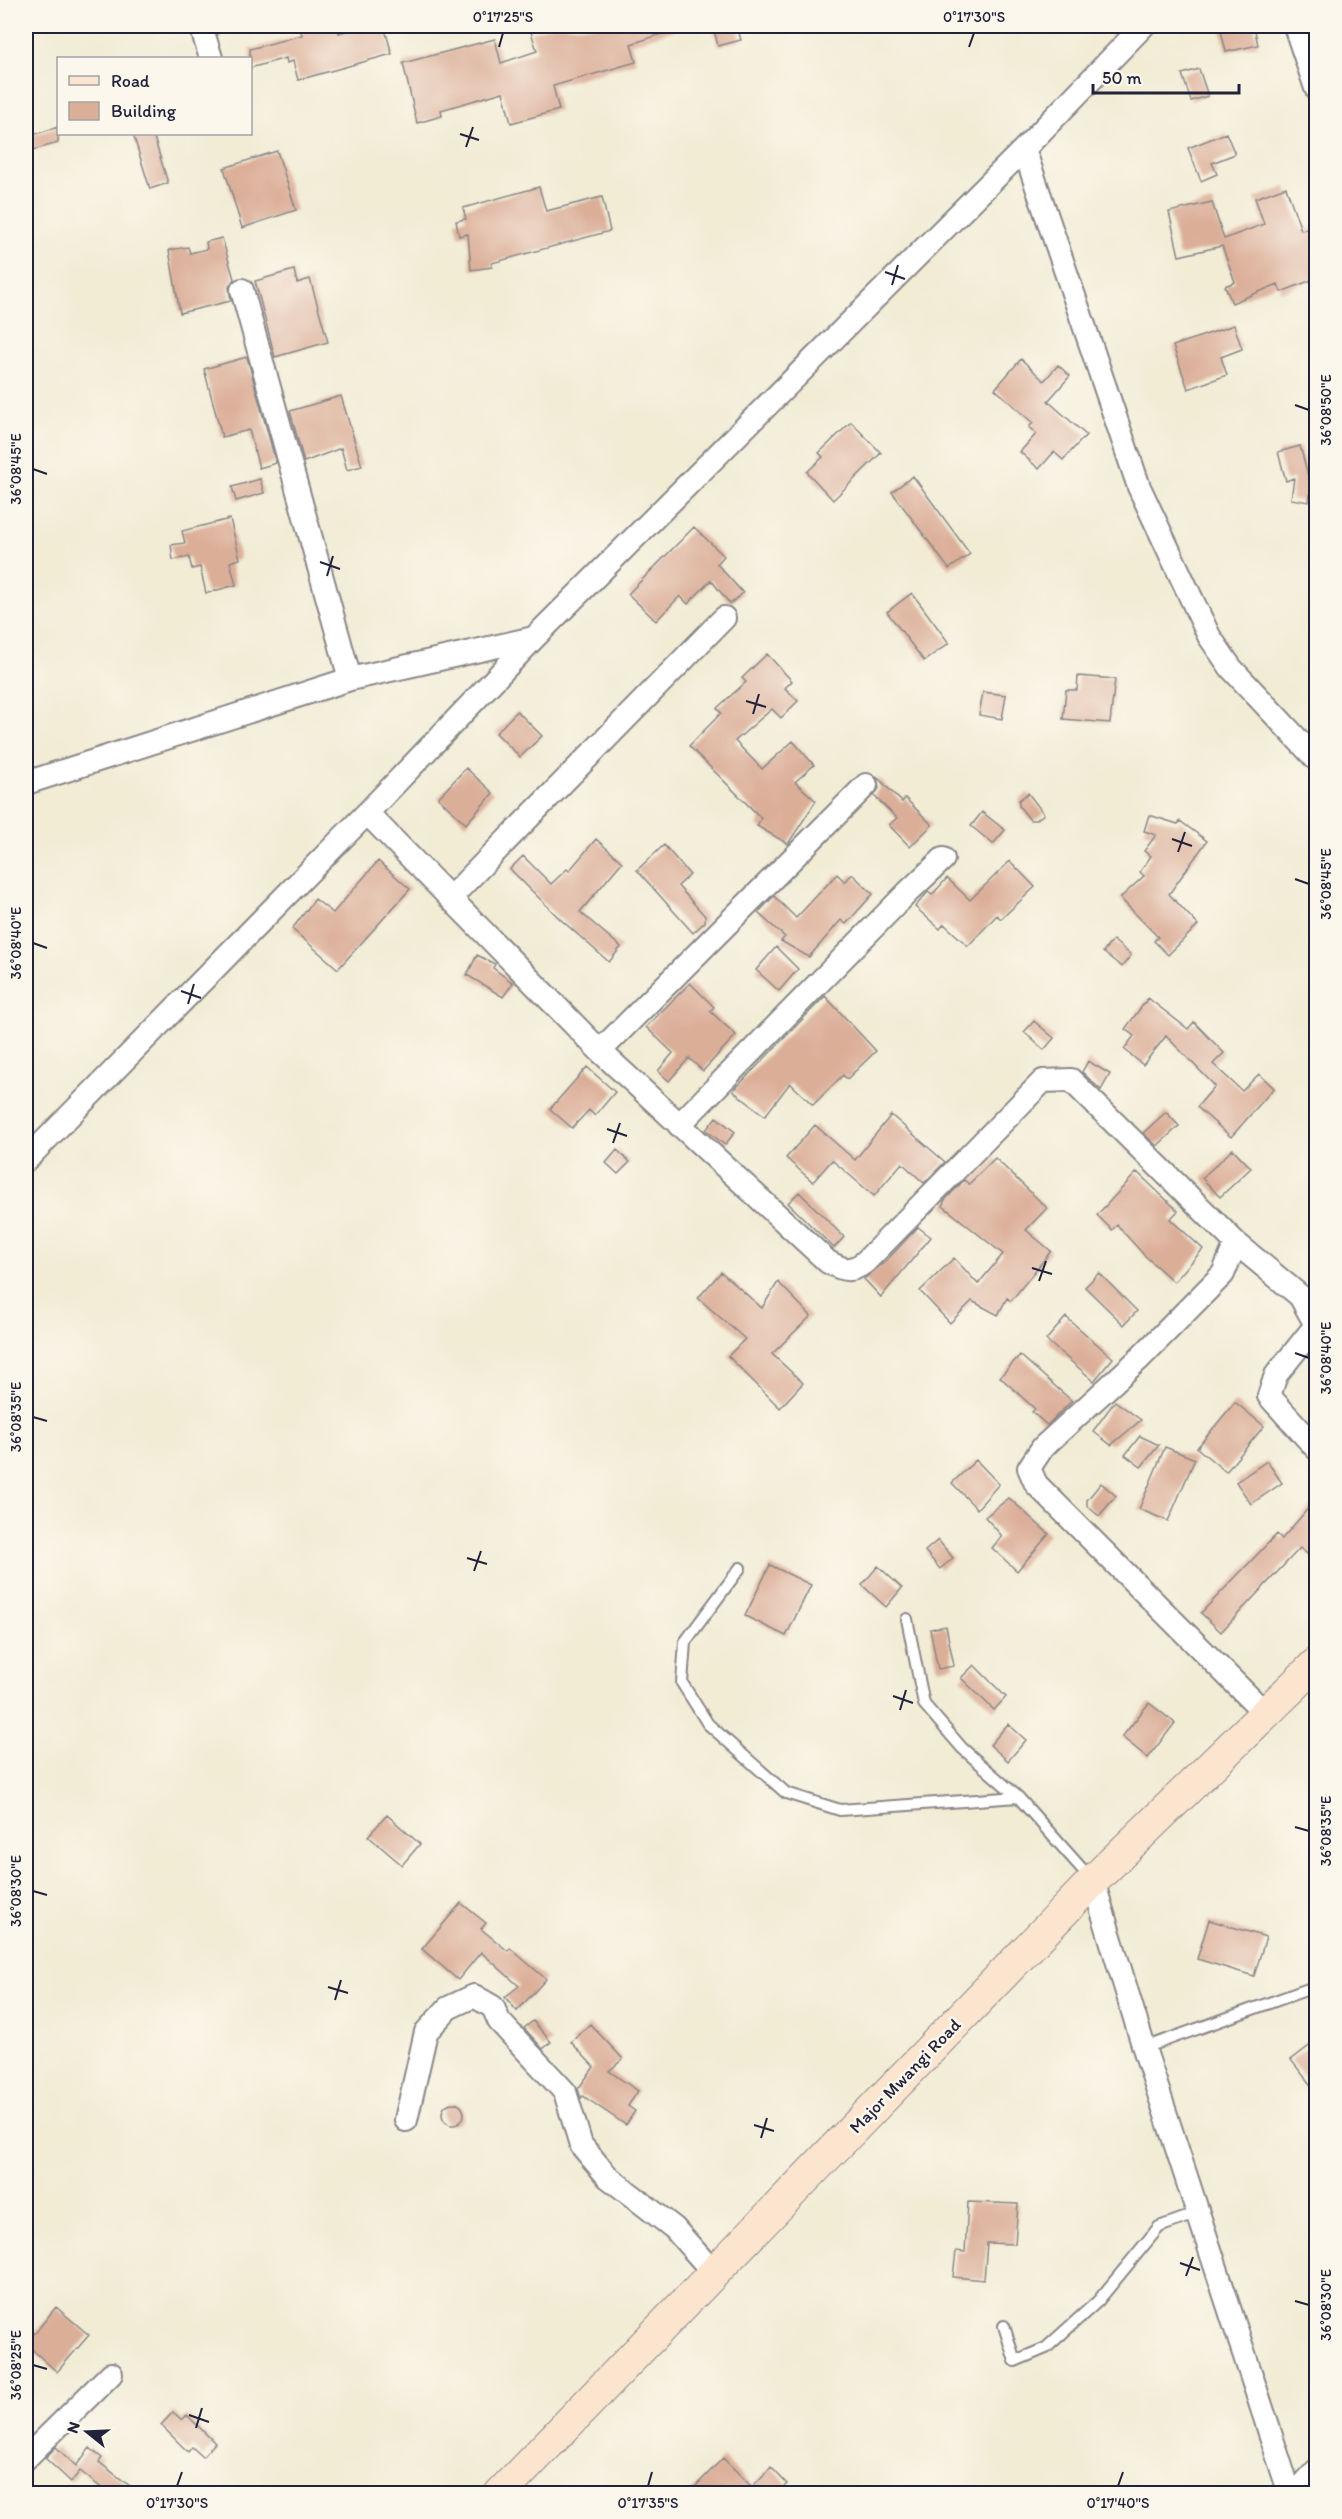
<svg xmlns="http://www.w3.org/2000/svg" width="1342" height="2519" viewBox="0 0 1342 2519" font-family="Itim,sans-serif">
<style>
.building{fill:#dbae98}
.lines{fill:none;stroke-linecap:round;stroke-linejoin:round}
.lane-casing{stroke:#8a8788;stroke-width:14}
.street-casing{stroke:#8a8788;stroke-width:26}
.secondary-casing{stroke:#8a8788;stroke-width:34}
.lane{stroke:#fff;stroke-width:10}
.street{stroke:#fff;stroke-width:22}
.secondary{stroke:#fbe5cf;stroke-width:32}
.ticks{fill:none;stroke:#22223b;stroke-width:2}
.labels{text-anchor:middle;stroke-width:5;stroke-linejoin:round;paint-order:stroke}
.street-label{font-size:18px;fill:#22223b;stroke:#fbf7ec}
.neatline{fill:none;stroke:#22223b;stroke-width:2}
.ticks-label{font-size:15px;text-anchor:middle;fill:#22223b}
</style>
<rect width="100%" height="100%" fill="#fbf7ec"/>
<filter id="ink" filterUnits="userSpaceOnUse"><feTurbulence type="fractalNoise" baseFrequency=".0167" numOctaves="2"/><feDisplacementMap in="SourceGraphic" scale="12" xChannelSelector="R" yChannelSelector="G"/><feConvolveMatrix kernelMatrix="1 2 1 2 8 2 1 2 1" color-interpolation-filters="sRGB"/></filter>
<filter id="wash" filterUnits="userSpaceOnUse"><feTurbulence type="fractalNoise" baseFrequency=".008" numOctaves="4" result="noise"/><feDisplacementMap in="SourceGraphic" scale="24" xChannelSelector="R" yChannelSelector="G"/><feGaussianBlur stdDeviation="1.35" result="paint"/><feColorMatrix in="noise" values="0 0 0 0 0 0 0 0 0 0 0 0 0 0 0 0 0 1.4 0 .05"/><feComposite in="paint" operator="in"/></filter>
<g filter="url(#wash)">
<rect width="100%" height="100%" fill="#f2ecd5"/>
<g id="blocks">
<path class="building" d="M 299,26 L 337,26 L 339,33 L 363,26 L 384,26 L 392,54 L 298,80 L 293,61 L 287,63 L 286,58 L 250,68 L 250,49 L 302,35 Z
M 551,26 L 676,26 L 677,29 L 631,44 L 636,62 L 553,86 L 559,110 L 511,123 L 503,92 L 441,110 L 442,116 L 417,123 L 403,63 L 495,39 L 501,63 L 537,51 L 531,32 Z
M 713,26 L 737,26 L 741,40 L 718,46 Z
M 1220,26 L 1254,26 L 1258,45 L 1226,52 Z
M 1199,69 L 1208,96 L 1191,101 L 1182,74 Z
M 58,127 L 58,143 L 26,152 L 26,137 Z
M 1226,133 L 1235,154 L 1212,163 L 1217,174 L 1201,181 L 1188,148 Z
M 133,134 L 153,134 L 168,183 L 150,189 Z
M 277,151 L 296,210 L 242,228 L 224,168 Z
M 539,187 L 546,211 L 602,197 L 610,231 L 492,263 L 492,267 L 471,270 L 468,234 L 459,236 L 456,221 L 466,219 L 463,208 Z
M 1286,187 L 1301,230 L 1317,227 L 1317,278 L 1281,292 L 1278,284 L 1232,303 L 1225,286 L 1235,282 L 1222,246 L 1179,256 L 1169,212 L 1212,202 L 1224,239 L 1264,224 L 1255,198 Z
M 222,238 L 234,279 L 229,287 L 231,301 L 180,313 L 169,250 L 188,247 L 190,253 L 207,249 L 206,242 Z
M 294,270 L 297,283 L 310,279 L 328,342 L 275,357 L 255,281 Z
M 1234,325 L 1242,349 L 1221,357 L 1227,375 L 1188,389 L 1173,346 Z
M 247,357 L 276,463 L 259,468 L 249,430 L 222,437 L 204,369 Z
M 1021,359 L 1044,381 L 1058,365 L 1070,376 L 1048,401 L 1086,435 L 1063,460 L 1054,452 L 1039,469 L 1020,452 L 1036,434 L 1029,427 L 1033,423 L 995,389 Z
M 341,396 L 362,466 L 347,470 L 341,448 L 304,462 L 290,411 Z
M 851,422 L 881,453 L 833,500 L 807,472 L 823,457 L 819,453 Z
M 1300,446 L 1311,486 L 1309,502 L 1291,499 L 1294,478 L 1286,481 L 1278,452 Z
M 913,476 L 970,554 L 949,569 L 892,492 Z
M 260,479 L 264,493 L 236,501 L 232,487 Z
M 230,519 L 240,559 L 230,562 L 236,585 L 206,593 L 200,567 L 192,569 L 189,557 L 173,560 L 171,545 L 185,543 L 182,531 Z
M 694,527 L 724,556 L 717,564 L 743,593 L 730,604 L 711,580 L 688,604 L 680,596 L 656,621 L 628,594 Z
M 912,593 L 949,643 L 924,661 L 887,612 Z
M 767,654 L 792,681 L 785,688 L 798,701 L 781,718 L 772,709 L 735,741 L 762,769 L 793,741 L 814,765 L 795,782 L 816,801 L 788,844 L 757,826 L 761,818 L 689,746 L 721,713 L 717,708 L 746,682 L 742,678 Z
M 1078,676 L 1115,679 L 1110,723 L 1063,719 L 1066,690 L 1077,690 Z
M 983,692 L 1006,695 L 1002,719 L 979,715 Z
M 517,711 L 542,736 L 520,757 L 496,733 Z
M 466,768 L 493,793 L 466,824 L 438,798 Z
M 877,777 L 902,802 L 905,798 L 932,825 L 910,847 L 889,825 L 897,818 L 874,796 L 879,788 Z
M 1028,793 L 1044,814 L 1036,820 L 1030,820 L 1019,806 L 1019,800 Z
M 982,812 L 1005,830 L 993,844 L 971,826 Z
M 1149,815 L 1178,824 L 1180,821 L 1207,841 L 1169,894 L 1198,925 L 1168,955 L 1154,941 L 1158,937 L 1120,898 L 1144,876 L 1140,872 L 1151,856 L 1144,851 L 1156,835 L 1144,831 Z
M 596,839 L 622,862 L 580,912 L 621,947 L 609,962 L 560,919 L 510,869 L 523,856 L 551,884 L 567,869 L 569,871 Z
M 664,845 L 690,875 L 678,886 L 705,916 L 705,922 L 693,933 L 637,870 Z
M 378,861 L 410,889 L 338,969 L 292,929 L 315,899 L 333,913 Z
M 1010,861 L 1035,887 L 1001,919 L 997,915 L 968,946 L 944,924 L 940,929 L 915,907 L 928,892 L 932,895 L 947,878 L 970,900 Z
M 837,874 L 845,882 L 852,874 L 873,894 L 846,924 L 841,920 L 809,957 L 781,941 L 785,937 L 758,913 L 774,896 L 796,918 Z
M 1113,940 L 1131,955 L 1122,967 L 1103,952 Z
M 776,947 L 798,969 L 779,991 L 756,970 Z
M 477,955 L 495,964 L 493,968 L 513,983 L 503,997 L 467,975 Z
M 690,983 L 714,1007 L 710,1011 L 736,1035 L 703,1071 L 689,1058 L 669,1081 L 658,1071 L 673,1053 L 646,1027 Z
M 825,996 L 876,1051 L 847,1079 L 843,1075 L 813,1105 L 790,1083 L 765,1116 L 733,1091 Z
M 1148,998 L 1188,1029 L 1194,1022 L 1224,1053 L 1213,1064 L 1242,1091 L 1259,1074 L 1274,1088 L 1231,1137 L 1197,1107 L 1215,1086 L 1166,1036 L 1143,1065 L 1124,1049 L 1134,1036 L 1125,1029 Z
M 1034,1021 L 1054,1038 L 1044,1050 L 1024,1032 Z
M 1088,1061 L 1110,1074 L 1101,1090 L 1082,1072 Z
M 587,1067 L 615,1092 L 595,1116 L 589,1110 L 572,1128 L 550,1109 Z
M 1166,1112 L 1179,1126 L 1157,1146 L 1143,1133 Z
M 891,1115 L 945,1162 L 924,1183 L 902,1163 L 874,1196 L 832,1160 L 813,1182 L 786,1158 L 815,1125 L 855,1160 Z
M 716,1117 L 735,1132 L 725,1145 L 706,1130 Z
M 1233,1149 L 1251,1168 L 1220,1197 L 1202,1178 Z
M 617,1150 L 630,1162 L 618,1174 L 606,1163 Z
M 995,1158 L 1047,1208 L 1026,1230 L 1051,1251 L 1011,1301 L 1007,1298 L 998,1315 L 972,1301 L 950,1323 L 920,1291 L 954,1258 L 978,1284 L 1003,1254 L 943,1206 L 944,1201 L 964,1180 L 969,1184 Z
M 1137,1172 L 1178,1211 L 1170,1219 L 1203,1249 L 1174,1282 L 1144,1255 L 1117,1225 L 1112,1230 L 1097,1215 Z
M 799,1192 L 844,1237 L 834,1248 L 788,1203 Z
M 918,1227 L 931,1237 L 881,1297 L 864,1279 L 886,1261 Z
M 721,1272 L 762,1308 L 778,1282 L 811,1316 L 772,1354 L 803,1383 L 780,1408 L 728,1356 L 745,1339 L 698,1298 Z
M 1099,1273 L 1137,1311 L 1124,1325 L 1085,1287 Z
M 1066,1317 L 1113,1358 L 1094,1381 L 1046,1340 Z
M 1020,1355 L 1072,1401 L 1047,1425 L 1032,1412 L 1035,1409 L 1000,1377 Z
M 1115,1401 L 1141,1420 L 1111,1445 L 1093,1431 Z
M 1235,1402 L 1264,1426 L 1226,1472 L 1197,1448 Z
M 1140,1436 L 1159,1445 L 1141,1467 L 1125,1455 Z
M 1165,1447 L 1195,1459 L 1168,1521 L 1139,1509 Z
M 976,1460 L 999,1484 L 977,1509 L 952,1483 Z
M 1267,1461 L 1282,1483 L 1251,1504 L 1236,1482 Z
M 1101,1483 L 1116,1496 L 1099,1516 L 1087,1506 L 1087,1500 Z
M 1009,1498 L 1049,1534 L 1017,1571 L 992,1548 L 1002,1536 L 985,1517 Z
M 1317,1498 L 1317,1562 L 1300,1548 L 1221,1632 L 1201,1613 L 1277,1534 L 1282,1539 Z
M 938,1540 L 953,1558 L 940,1569 L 925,1551 Z
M 770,1565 L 811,1585 L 786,1636 L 745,1616 Z
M 878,1566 L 902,1588 L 886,1607 L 862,1585 Z
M 946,1626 L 954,1666 L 938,1669 L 930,1629 Z
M 974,1665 L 1006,1697 L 994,1710 L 961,1678 Z
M 1149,1703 L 1175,1723 L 1148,1758 L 1122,1737 Z
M 1008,1724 L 1026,1740 L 1008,1761 L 990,1745 Z
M 387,1815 L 420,1844 L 402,1865 L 368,1836 Z
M 461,1903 L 486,1923 L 481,1929 L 508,1951 L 510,1948 L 546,1979 L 517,2011 L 505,1997 L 519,1986 L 481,1952 L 458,1980 L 422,1949 Z
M 1209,1920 L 1266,1937 L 1254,1976 L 1197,1959 Z
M 533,2021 L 551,2042 L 543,2049 L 524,2028 Z
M 590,2024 L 623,2059 L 609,2071 L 638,2091 L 628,2106 L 635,2111 L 626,2125 L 583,2096 L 581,2098 L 578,2089 L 594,2067 L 571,2042 Z
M 1317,2040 L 1317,2093 L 1291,2060 Z
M442 2114a11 11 0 1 1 22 0a11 11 0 1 1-22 0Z
M 968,2202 L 1018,2204 L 1015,2244 L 987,2243 L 984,2280 L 953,2277 L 956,2251 L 965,2252 Z
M 56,2307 L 89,2335 L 57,2372 L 26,2344 Z
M 173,2412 L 182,2420 L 187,2415 L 215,2443 L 203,2457 L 192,2447 L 188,2452 L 161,2425 Z
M 56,2447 L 76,2466 L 90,2448 L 102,2458 L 99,2462 L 139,2493 L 108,2493 L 80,2471 L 71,2482 L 45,2458 Z
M 723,2458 L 752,2487 L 771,2467 L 787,2484 L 777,2493 L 689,2493 Z"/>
</g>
</g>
<g filter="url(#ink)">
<use href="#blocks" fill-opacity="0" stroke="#8a8788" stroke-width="1.5"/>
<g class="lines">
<g class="lane-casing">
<path id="lane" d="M 740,1568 L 685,1642 L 682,1683 L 708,1724 L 786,1793 L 840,1810 L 1018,1797 L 1091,1879
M 907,1619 L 924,1704 L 962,1748 L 1018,1797
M 1144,2048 L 1314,1987
M 1004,2326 L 1015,2361 L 1046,2348 L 1098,2301 L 1159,2227 L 1198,2213"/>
</g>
<g class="street-casing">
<path id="street" d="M 201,26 L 211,58
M 1295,26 L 1316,88
M 1024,149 L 1139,487 L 1209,636 L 1231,668 L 1316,759
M 242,290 L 350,679
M 26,783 L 350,679 L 534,638
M 367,813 L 600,1051 L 828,1262 C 843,1270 851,1273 865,1262 L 1043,1081 L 1071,1080 L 1236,1243 L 1223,1274 L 1138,1360 L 1043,1447 L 1029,1468 L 1036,1484 L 1267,1715
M 450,898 L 724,618
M 600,1051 L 866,785
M 679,1125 L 908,892 L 943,859
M 26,1160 L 367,813 L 534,638 L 1024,149 L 1143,26
M 1236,1243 L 1300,1296 L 1316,1325
M 1316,1325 L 1276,1375 L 1269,1396 L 1316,1448
M 1093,1881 L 1144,2048 L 1290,2494
M 406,2120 L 426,2032 L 448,2008 L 474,1996 L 493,2007 L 499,2021 L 565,2092 L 581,2145 L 608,2177 L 674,2228 L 714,2273
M 26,2458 L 111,2374
M 1295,2494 L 1316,2471"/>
</g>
<g class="secondary-casing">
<path id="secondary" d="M 500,2494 L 1093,1881 L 1316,1664"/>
</g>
<use href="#lane" class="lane"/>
<use href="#street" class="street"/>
<use href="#secondary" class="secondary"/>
</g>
</g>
<path class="ticks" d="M 499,47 L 503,33M 969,47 L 974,33M 460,134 L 479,140M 466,147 L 473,127M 885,272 L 905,279M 892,285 L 898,265M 1295,405 L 1309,410M 33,469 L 47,474M 320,562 L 340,569M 327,576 L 333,556M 746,701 L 766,707M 753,714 L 759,694M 1172,839 L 1192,846M 1178,852 L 1185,832M 1295,879 L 1309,884M 33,943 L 47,948M 181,991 L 201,998M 188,1004 L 194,984M 607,1129 L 627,1136M 613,1143 L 620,1123M 1032,1268 L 1052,1274M 1039,1281 L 1046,1261M 1295,1353 L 1309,1358M 33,1417 L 47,1421M 467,1558 L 487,1564M 474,1571 L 481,1551M 893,1696 L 913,1703M 900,1710 L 906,1690M 1295,1827 L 1309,1831M 33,1891 L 47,1895M 328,1987 L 348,1993M 335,2000 L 341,1980M 754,2125 L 774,2131M 761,2138 L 767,2118M 1180,2263 L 1200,2270M 1186,2276 L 1193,2257M 1295,2301 L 1309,2305M 33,2365 L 47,2369M 189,2415 L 209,2422M 196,2428 L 202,2408M 177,2486 L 182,2472M 648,2486 L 652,2472M 1118,2486 L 1123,2472"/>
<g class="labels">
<g class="street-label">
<text transform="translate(905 2076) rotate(-46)" y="6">Major Mwangi Road</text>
</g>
</g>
<rect width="1342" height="2519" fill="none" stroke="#fbf7ec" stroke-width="66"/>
<rect x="57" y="57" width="195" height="78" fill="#fbf7ec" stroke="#a4a2a5" stroke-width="1.5"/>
<rect x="69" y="76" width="30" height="9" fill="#fbe5cf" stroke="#a4a2a5" stroke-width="1.5"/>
<text x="111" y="87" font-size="18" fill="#22223b">Road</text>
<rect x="69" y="102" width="30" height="18" fill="#dbae98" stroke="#a4a2a5" stroke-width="1.5"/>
<text x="111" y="117" font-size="18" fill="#22223b">Building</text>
<g transform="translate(87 2432) rotate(288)" stroke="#fbf7ec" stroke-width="4.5" paint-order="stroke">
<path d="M0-4.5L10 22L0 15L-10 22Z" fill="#22223b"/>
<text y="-9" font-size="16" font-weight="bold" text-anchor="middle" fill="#22223b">N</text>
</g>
<path d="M1093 84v9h146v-9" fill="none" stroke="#22223b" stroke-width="3"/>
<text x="1102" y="84" font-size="18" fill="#22223b" stroke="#fbf7ec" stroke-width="4.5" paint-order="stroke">50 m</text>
<rect x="33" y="33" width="1276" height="2453" class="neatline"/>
<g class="ticks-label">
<text x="503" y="22">0°17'25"S</text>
<text x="974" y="22">0°17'30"S</text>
<text transform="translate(1326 410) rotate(-90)" y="5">36°08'50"E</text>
<text transform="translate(16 469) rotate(-90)" y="5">36°08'45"E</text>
<text transform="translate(1326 884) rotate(-90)" y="5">36°08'45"E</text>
<text transform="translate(16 943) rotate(-90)" y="5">36°08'40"E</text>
<text transform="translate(1326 1358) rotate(-90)" y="5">36°08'40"E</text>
<text transform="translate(16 1417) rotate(-90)" y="5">36°08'35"E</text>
<text transform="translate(1326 1831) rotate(-90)" y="5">36°08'35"E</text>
<text transform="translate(16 1891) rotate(-90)" y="5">36°08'30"E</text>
<text transform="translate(1326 2305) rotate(-90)" y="5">36°08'30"E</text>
<text transform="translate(16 2365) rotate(-90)" y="5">36°08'25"E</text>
<text x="177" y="2508">0°17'30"S</text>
<text x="648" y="2508">0°17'35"S</text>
<text x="1118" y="2508">0°17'40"S</text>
</g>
</svg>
